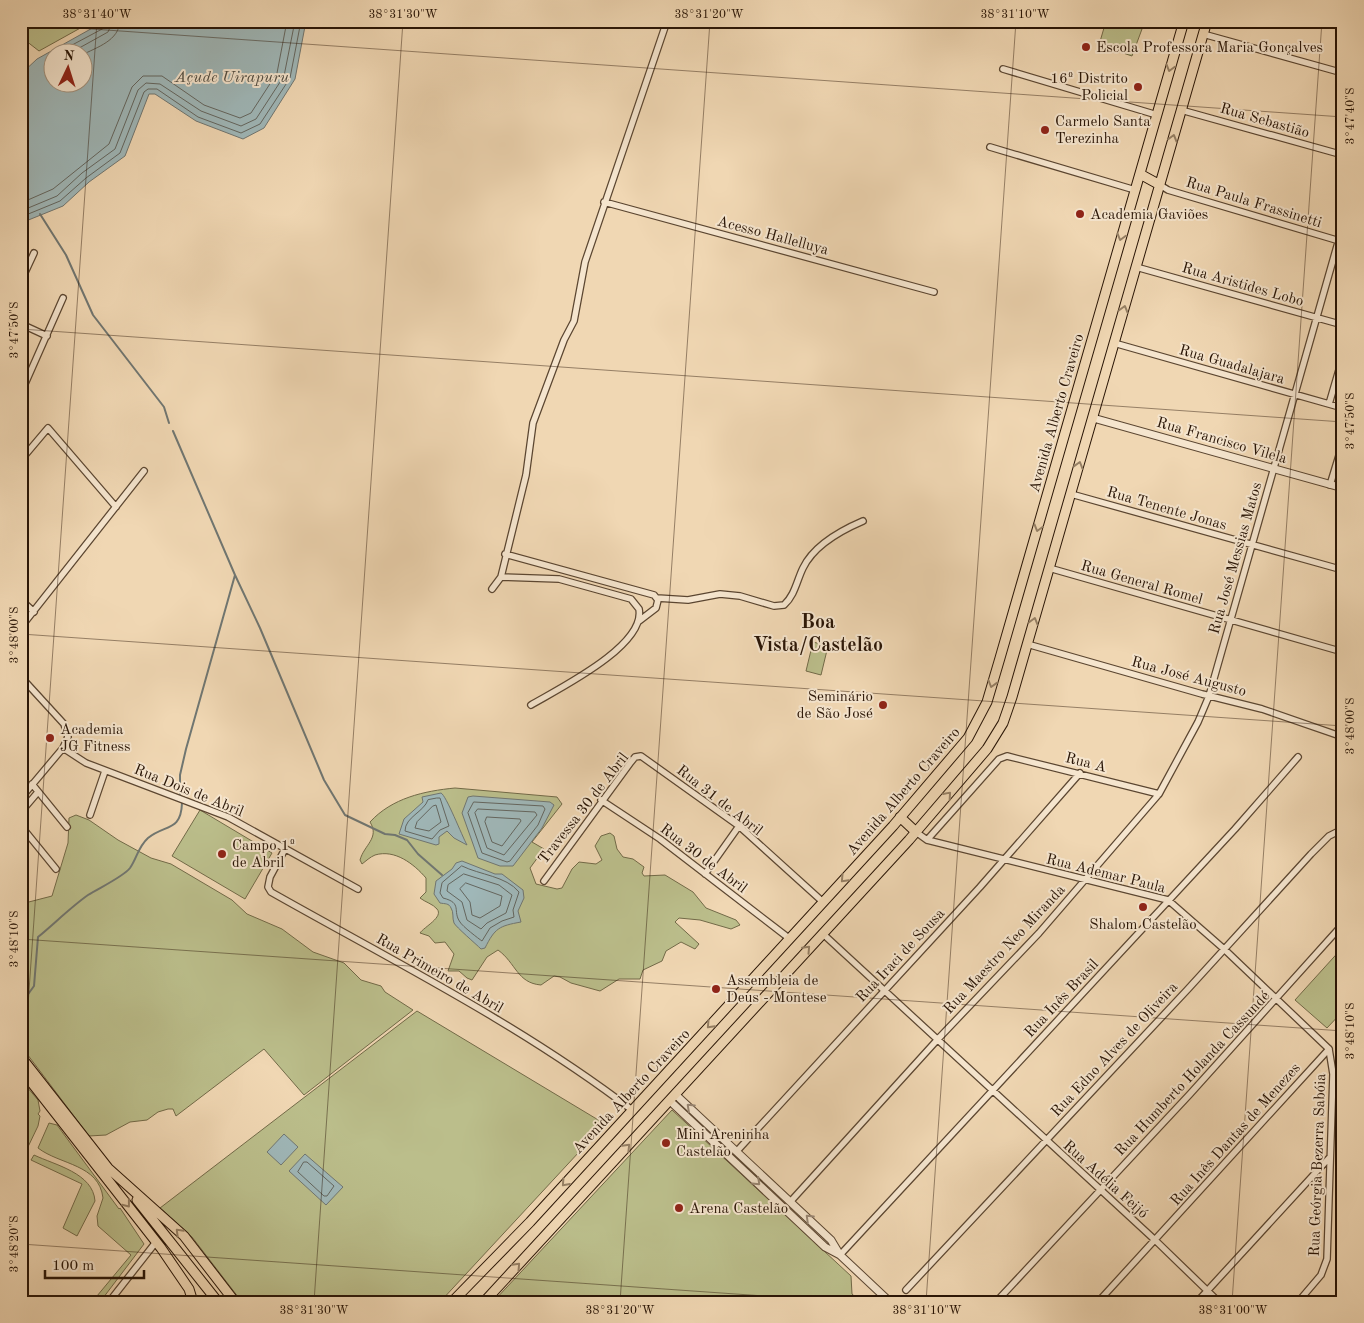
<svg xmlns="http://www.w3.org/2000/svg" width="1364" height="1323" viewBox="0 0 1364 1323" font-family="'Old Standard TT',serif">
<style>
.green{fill:#bbbe8b;stroke:#726a48}
.water{fill:#9fb7b8;stroke:#707671;fill-rule:evenodd}
.lines{fill:none;stroke-linecap:round;stroke-linejoin:round}
.shore{stroke:#64665f;stroke-width:1}
.stream{stroke:#707671;stroke-width:2}
.minor-casing{stroke:#5b4631;stroke-width:8}
.tertiary-casing{stroke:#5b4631;stroke-width:9}
.primary-casing{stroke:#291506;stroke-width:11}
.minor{stroke:#f5e5ce;stroke-width:5.5}
.tertiary{stroke:#f5e5ce;stroke-width:7}
.primary{stroke:#f0d7b3;stroke-width:9}
.oneway{stroke:#968065}
.oneway2{stroke:#998774}
.ticks{fill:none;stroke:#291506;stroke-width:1;stroke-opacity:0.45}
.poi-dot{fill:#8f2418;stroke:#f5e5ce;stroke-width:2}
.labels{text-anchor:middle;stroke-width:4;stroke-linejoin:round;paint-order:stroke}
.poi-label{font-size:15px;fill:#291506;stroke:#f5e5ce;text-anchor:start}
.street-label{font-size:15px;fill:#291506;stroke:#f5e5ce}
.water-label{font-size:16px;font-style:italic;fill:#524e44;stroke:#f5e5ce}
.district-label{font-size:20px;font-weight:bold;fill:#291506;stroke:#f5e5ce}
.neatline{fill:none;stroke:#291506;stroke-width:2}
.ticks-label{font-size:12px;text-anchor:middle;fill:#291506}
</style>
<rect width="100%" height="100%" fill="#f0d7b3"/>
<filter id="stains"><feTurbulence type="fractalNoise" baseFrequency=".004" numOctaves="4"/><feColorMatrix values="0 0 0 0 .2 0 0 0 0 .09 0 0 0 0 .02 0 0 0 .5 -.17"/></filter>
<radialGradient id="worn" r=".72"><stop offset=".6" stop-color="#630" stop-opacity="0"/><stop offset="1" stop-color="#630" stop-opacity=".3"/></radialGradient>
<path class="green" d="M 21,21 L 93,21 L 39,51 L 21,37 Z
M 1106,21 L 1117,21 L 1142,29 L 1132,56 L 1099,45 Z
M 813,642 L 828,646 L 821,675 L 806,671 Z
M 455,788 L 557,797 L 562,804 L 532,842 L 544,849 L 530,868 L 536,884 L 557,889 L 562,888 L 572,869 L 579,862 L 596,864 L 602,860 L 595,846 L 601,836 L 610,833 L 614,836 L 617,849 L 623,857 L 633,859 L 644,867 L 642,873 L 644,876 L 665,875 L 693,892 L 706,908 L 736,920 L 740,925 L 731,929 L 700,920 L 679,918 L 675,922 L 699,944 L 695,949 L 681,942 L 666,951 L 662,961 L 643,970 L 640,979 L 619,979 L 600,991 L 571,983 L 560,977 L 554,976 L 541,985 C 517,983 516,963 498,950 L 487,957 L 472,980 L 467,978 L 459,971 L 448,971 L 454,954 L 445,942 L 435,943 L 429,936 L 420,933 C 424,927 444,917 437,909 C 433,904 425,902 420,898 L 426,892 L 426,878 C 414,864 395,849 375,855 C 370,857 366,861 362,864 L 360,860 C 364,845 380,838 370,822 C 392,798 424,791 455,788 Z
M 200,810 L 272,853 L 245,899 L 172,856 Z
M 76,815 L 89,820 L 118,840 L 151,858 L 171,864 L 232,900 L 247,914 L 282,929 L 313,952 L 344,963 L 361,980 L 381,986 L 385,992 L 413,1010 L 304,1095 L 264,1049 L 176,1116 L 173,1109 L 168,1109 L 158,1112 L 147,1120 L 130,1122 L 106,1135 L 89,1136 L 21,1046 L 21,963 L 25,955 L 21,946 L 21,904 L 52,896 L 68,843 L 69,818 Z
M 1343,947 L 1343,1011 L 1327,1028 L 1295,1000 Z
M 417,1011 L 605,1124 L 440,1302 L 242,1302 L 192,1237 L 160,1208 Z
M 21,1080 L 38,1100 L 40,1111 L 38,1114 L 40,1116 L 38,1126 L 26,1151 L 21,1148 L 21,1133 L 25,1122 L 21,1124 Z
M 672,1110 L 851,1276 L 852,1294 L 861,1302 L 493,1302 Z
M 49,1123 L 57,1125 L 119,1209 L 120,1208 L 144,1244 L 100,1302 L 92,1302 L 131,1255 L 98,1226 L 97,1216 L 103,1198 C 99,1164 60,1165 38,1148 Z
M 34,1155 C 55,1165 93,1173 95,1201 L 77,1236 L 63,1228 L 82,1184 L 31,1160 Z"/>
<path class="water" d="M 105,21 L 306,21 L 295,79 L 264,128 L 243,139 L 196,121 L 155,94 L 149,94 L 125,156 L 89,182 L 63,206 L 21,223 L 21,74 L 37,59 ZM 82,52 L 82,82 L 52,82 L 52,52 Z
M 441,793 C 446,795 462,836 467,845 L 454,838 L 447,831 L 439,837 L 439,844 L 436,845 L 399,834 L 404,819 L 423,802 L 422,797 Z
M 473,796 L 550,802 L 554,805 L 542,828 L 513,866 L 500,866 L 478,858 L 462,813 L 468,797 Z
M 462,861 L 495,874 L 502,874 L 523,890 L 524,898 L 518,911 L 521,922 C 499,926 495,928 485,948 L 481,949 C 476,944 456,927 454,923 C 452,918 454,912 451,908 C 449,903 445,904 440,903 L 434,894 L 436,881 L 452,869 L 456,863 Z
M 284,1134 L 298,1147 L 281,1165 L 267,1152 Z
M 305,1154 L 343,1187 L 326,1205 L 289,1171 Z"/>
<g class="lines">
<path class="shore" d="M 59,52 L 104,28 L 106,21
M 72,52 L 108,32 L 113,21
M 82,55 C 97,47 119,41 120,21
M 21,203 L 53,189 L 109,144 L 132,87 L 143,76 L 162,76 L 204,105 L 240,118 L 251,113 L 277,73 L 287,21
M 21,211 L 57,196 L 82,173 L 115,149 L 138,90 L 146,83 L 160,84 L 201,111 L 241,126 L 256,119 L 284,76 L 295,21
M 21,217 L 60,201 L 86,178 L 120,153 L 144,92 L 148,89 L 157,89 L 198,117 L 241,133 L 260,124 L 290,78 L 301,21
M 437,798 L 440,798 L 449,826 L 440,830 L 432,839 L 405,831 C 405,817 424,812 428,800 Z
M 474,802 L 543,806 L 545,809 L 538,825 L 510,861 L 507,862 L 482,853 L 468,813 Z
M 433,806 L 436,805 L 441,822 L 429,831 L 415,828 L 417,822 Z
M 478,809 L 535,812 L 537,815 L 504,855 L 487,848 L 475,813 Z
M 487,817 L 520,819 L 521,821 L 502,846 L 492,842 L 485,822 Z
M 462,866 C 480,875 506,876 519,892 L 513,910 L 514,917 L 502,921 L 490,928 L 482,941 C 479,939 462,926 460,922 C 452,911 463,903 443,898 L 440,893 L 442,883 Z
M 464,874 L 499,885 L 512,895 L 506,913 L 487,923 L 481,929 L 467,920 L 462,902 L 447,891 L 448,885 Z
M 466,883 L 502,896 L 500,906 L 480,918 L 472,915 L 470,902 L 460,889 Z
M 304,1162 L 307,1162 L 334,1186 L 327,1196 L 324,1196 L 298,1172 Z"/>
<path class="stream" d="M 40,214 L 66,255 L 93,315 L 164,407 L 169,423
M 173,431 L 235,575 L 186,749 L 180,775 L 180,794
M 235,575 L 260,628 L 324,780 L 345,815 L 385,834 L 395,835 L 407,840 L 418,854 L 442,875
M 21,1004 L 34,986 L 38,937 C 55,923 71,907 88,895 C 99,888 123,877 130,868 C 137,858 138,847 148,838 C 165,824 181,832 182,803"/>
<g class="minor-casing">
<path id="minor" d="M 1203,34 L 1343,73
M 1003,69 L 1157,115
M 1181,110 L 1343,155
M 990,147 L 1135,190
M 1160,185 L 1168,190 L 1343,242
M 604,202 L 934,292
M 1136,267 L 1343,325
M 21,281 L 34,253
M 21,324 L 47,336
M 1114,343 L 1343,408
M 21,393 L 63,298
M 1329,404 L 1343,356
M 21,460 L 48,428 L 116,507
M 1330,485 L 1341,449
M 1071,494 L 1343,570
M 505,554 L 654,595 L 658,600 L 656,608 L 639,621
M 1049,568 L 1343,652
M 501,577 L 559,579 L 631,599 L 639,609 C 646,646 558,689 531,705
M 492,589 L 501,577 L 526,475 L 533,423 L 564,340 L 574,321 L 585,262 L 667,21
M 657,598 L 688,600 L 720,594 L 740,596 L 774,606 L 784,605 C 795,595 797,580 803,568 C 814,545 842,530 863,521
M 21,600 L 34,612
M 21,627 L 144,471
M 1027,644 L 1202,694 L 1262,709 L 1343,737
M 21,677 L 64,724 L 68,737 L 63,748 L 21,798
M 63,748 L 86,763 L 228,817 L 358,889
M 32,784 L 67,827
M 601,800 L 660,839 L 790,939
M 21,812 L 38,792
M 90,815 L 105,771
M 21,826 L 56,869
M 916,832 L 927,840 L 1168,900 L 1224,949 L 1329,1049
M 927,840 L 999,759 L 1007,756 L 1159,794
M 285,849 L 270,877 L 268,887 L 271,892 C 393,961 521,1025 632,1110
M 705,874 L 739,826
M 544,881 L 631,762 L 635,757 L 641,756 L 739,826 L 823,902
M 822,933 L 1155,1240 L 1219,1302
M 737,1151 L 980,887 L 1080,773
M 791,1201 L 938,1039 L 1039,933 L 1159,794 L 1198,722 L 1209,696 L 1343,225
M 840,1255 L 1235,829 L 1298,757
M 906,1290 L 1188,989 L 1311,854 L 1329,836 L 1343,829
M 109,1302 L 156,1242
M 996,1302 L 1190,1094 L 1343,924
M 1098,1302 L 1329,1049
M 1197,1302 L 1330,1157
M 1298,1302 L 1321,1275 L 1327,1259 L 1333,1074 L 1329,1049"/>
</g>
<g class="tertiary-casing">
<path id="tertiary" d="M 1093,418 L 1343,488
M 676,1095 L 831,1240 L 840,1255
M 670,1101 L 825,1247 L 840,1255 L 890,1302"/>
</g>
<g class="primary-casing">
<path id="primary" d="M 1140,174 L 1160,185
M 900,817 L 916,832
M 21,1057 L 108,1168 L 184,1236 L 235,1302
M 21,1069 L 161,1248 L 189,1289 L 193,1302
M 137,1200 L 218,1302
M 452,1302 L 530,1222 L 893,826 L 968,738 L 987,702 L 1000,658 L 1184,21
M 484,1302 L 909,840 L 987,749 L 1003,723 L 1012,697 L 1207,21"/>
</g>
<use href="#minor" class="minor"/>
<use href="#tertiary" class="tertiary"/>
<use href="#primary" class="primary"/>
</g>
<defs><path id="oneway-chevron" d="M-2-3.5L2.5 0L-2 3.5" fill="none" stroke-width="1.6" stroke-linecap="round" stroke-linejoin="round" transform="scale(1.25)"/></defs>
<g class="oneway">
<use href="#oneway-chevron" transform="translate(1170 68) rotate(106)"/>
<use href="#oneway-chevron" transform="translate(1173 138) rotate(-74)"/>
<use href="#oneway-chevron" transform="translate(1121 237) rotate(106)"/>
<use href="#oneway-chevron" transform="translate(1124 309) rotate(-74)"/>
<use href="#oneway-chevron" transform="translate(1079 465) rotate(-73)"/>
<use href="#oneway-chevron" transform="translate(1038 528) rotate(106)"/>
<use href="#oneway-chevron" transform="translate(1034 621) rotate(-74)"/>
<use href="#oneway-chevron" transform="translate(992 684) rotate(107)"/>
<use href="#oneway-chevron" transform="translate(948 795) rotate(-49)"/>
<use href="#oneway-chevron" transform="translate(844 879) rotate(133)"/>
<use href="#oneway-chevron" transform="translate(807 949) rotate(-47)"/>
<use href="#oneway-chevron" transform="translate(710 1025) rotate(133)"/>
<use href="#oneway-chevron" transform="translate(627 1147) rotate(-46)"/>
<use href="#oneway-chevron" transform="translate(565 1183) rotate(132)"/>
<use href="#oneway-chevron" transform="translate(127 1204) rotate(52)"/>
<use href="#oneway-chevron" transform="translate(179 1232) rotate(-135)"/>
<use href="#oneway-chevron" transform="translate(517 1266) rotate(-47)"/>
</g>
<g class="oneway2">
<use href="#oneway-chevron" transform="translate(690 1107) rotate(-137)"/>
<use href="#oneway-chevron" transform="translate(757 1182) rotate(43)"/>
<use href="#oneway-chevron" transform="translate(809 1218) rotate(-136)"/>
</g>
<path class="ticks" d="M 21,24 L 1343,117M 21,329 L 1343,422M 21,634 L 1343,726M 21,939 L 1343,1031M 21,1105 L 97,21M 21,1244 L 850,1302M 314,1302 L 403,21M 620,1302 L 710,21M 926,1302 L 1016,21M 1232,1302 L 1322,21"/>
<g class="poi-dot">
<circle cx="1086" cy="47" r="5"/>
<circle cx="1138" cy="87" r="5"/>
<circle cx="1045" cy="130" r="5"/>
<circle cx="1080" cy="214" r="5"/>
<circle cx="883" cy="705" r="5"/>
<circle cx="50" cy="738" r="5"/>
<circle cx="222" cy="854" r="5"/>
<circle cx="1143" cy="907" r="5"/>
<circle cx="716" cy="989" r="5"/>
<circle cx="666" cy="1143" r="5"/>
<circle cx="679" cy="1208" r="5"/>
</g>
<g class="labels">
<g class="poi-label">
<text x="1096" y="52">Escola Professora Maria Gonçalves</text>
<text x="1128" y="83" text-anchor="end">16º Distrito<tspan x="1128" dy="17">Policial</tspan></text>
<text x="1055" y="126">Carmelo Santa<tspan x="1055" dy="17">Terezinha</tspan></text>
<text x="1090" y="219">Academia Gaviões</text>
<text x="873" y="701" text-anchor="end">Seminário<tspan x="873" dy="17">de São José</tspan></text>
<text x="60" y="734">Academia<tspan x="60" dy="17">JG Fitness</tspan></text>
<text x="232" y="850">Campo 1º<tspan x="232" dy="17">de Abril</tspan></text>
<text x="1143" y="929" text-anchor="middle">Shalom Castelão</text>
<text x="726" y="985">Assembleia de<tspan x="726" dy="17">Deus - Montese</tspan></text>
<text x="676" y="1139">Mini Areninha<tspan x="676" dy="17">Castelão</tspan></text>
<text x="689" y="1213">Arena Castelão</text>
</g>
<g class="street-label">
<text transform="translate(1265 120) rotate(16)" y="5">Rua Sebastião</text>
<text transform="translate(1254 202) rotate(17)" y="5">Rua Paula Frassinetti</text>
<text transform="translate(773 235) rotate(15)" y="5">Acesso Hallelluya</text>
<text transform="translate(1243 284) rotate(16)" y="5">Rua Aristides Lobo</text>
<text transform="translate(1232 364) rotate(16)" y="5">Rua Guadalajara</text>
<text transform="translate(1056 413) rotate(-74)" y="5">Avenida Alberto Craveiro</text>
<text transform="translate(1222 440) rotate(16)" y="5">Rua Francisco Vilela</text>
<text transform="translate(1167 508) rotate(16)" y="5">Rua Tenente Jonas</text>
<text transform="translate(1235 558) rotate(-74)" y="5">Rua José Messias Matos</text>
<text transform="translate(1142 582) rotate(16)" y="5">Rua General Romel</text>
<text transform="translate(1189 676) rotate(15)" y="5">Rua José Augusto</text>
<text transform="translate(1086 762) rotate(14)" y="5">Rua A</text>
<text transform="translate(189 790) rotate(22)" y="5">Rua Dois de Abril</text>
<text transform="translate(903 791) rotate(-49)" y="5">Avenida Alberto Craveiro</text>
<text transform="translate(720 800) rotate(38)" y="5">Rua 31 de Abril</text>
<text transform="translate(583 808) rotate(-52)" y="5">Travessa 30 de Abril</text>
<text transform="translate(704 858) rotate(37)" y="5">Rua 30 de Abril</text>
<text transform="translate(1106 873) rotate(14)" y="5">Rua Ademar Paula</text>
<text transform="translate(1004 949) rotate(-47)" y="5">Rua Maestro Neo Miranda</text>
<text transform="translate(900 955) rotate(-47)" y="5">Rua Iraci de Sousa</text>
<text transform="translate(440 973) rotate(30)" y="5">Rua Primeiro de Abril</text>
<text transform="translate(1061 998) rotate(-47)" y="5">Rua Inês Brasil</text>
<text transform="translate(1114 1049) rotate(-47)" y="5">Rua Edno Alves de Oliveira</text>
<text transform="translate(1192 1073) rotate(-47)" y="5">Rua Humberto Holanda Cassundé</text>
<text transform="translate(631 1091) rotate(-47)" y="5">Avenida Alberto Craveiro</text>
<text transform="translate(1235 1134) rotate(-48)" y="5">Rua Inês Dantas de Menezes</text>
<text transform="translate(1317 1165) rotate(-88)" y="5">Rua Geórgia Bezerra Sabóia</text>
<text transform="translate(1106 1179) rotate(42)" y="5">Rua Adélia Feijó</text>
</g>
<g class="water-label">
<text x="232" y="82">Açude Uirapuru</text>
</g>
<g class="district-label">
<text x="818" y="628">Boa<tspan x="818" dy="23">Vista/Castelão</tspan></text>
</g>
</g>
<rect width="1364" height="1323" fill="none" stroke="#f0d7b3" stroke-width="55"/>
<g transform="translate(68 68) rotate(4)"><circle r="24" fill="#f5e5ce" stroke="#a3927e"/>
<path d="M0-4L9 19L0 12L-9 19Z" fill="#8f2418"/>
<text y="-8" font-size="14" font-weight="bold" text-anchor="middle" fill="#291506">N</text>
</g>
<path d="M45 1270v8h99v-8" fill="none" stroke="#291506" stroke-width="2.5"/>
<text x="52" y="1270" font-size="15" fill="#291506" stroke="#f5e5ce" stroke-width="4" paint-order="stroke">100 m</text>
<rect x="28" y="28" width="1308" height="1268" class="neatline"/>
<g class="ticks-label">
<text x="97" y="18">38°31'40"W</text>
<text x="403" y="18">38°31'30"W</text>
<text x="709" y="18">38°31'20"W</text>
<text x="1015" y="18">38°31'10"W</text>
<text transform="translate(1350 116) rotate(-90)" y="4">3°47'40"S</text>
<text transform="translate(14 330) rotate(-90)" y="4">3°47'50"S</text>
<text transform="translate(1350 421) rotate(-90)" y="4">3°47'50"S</text>
<text transform="translate(14 635) rotate(-90)" y="4">3°48'00"S</text>
<text transform="translate(1350 726) rotate(-90)" y="4">3°48'00"S</text>
<text transform="translate(14 939) rotate(-90)" y="4">3°48'10"S</text>
<text transform="translate(1350 1031) rotate(-90)" y="4">3°48'10"S</text>
<text transform="translate(14 1244) rotate(-90)" y="4">3°48'20"S</text>
<text x="314" y="1314">38°31'30"W</text>
<text x="620" y="1314">38°31'20"W</text>
<text x="927" y="1314">38°31'10"W</text>
<text x="1233" y="1314">38°31'00"W</text>
</g>
<rect width="100%" height="100%" filter="url(#stains)"/>
<rect width="100%" height="100%" fill="url(#worn)"/>
</svg>
